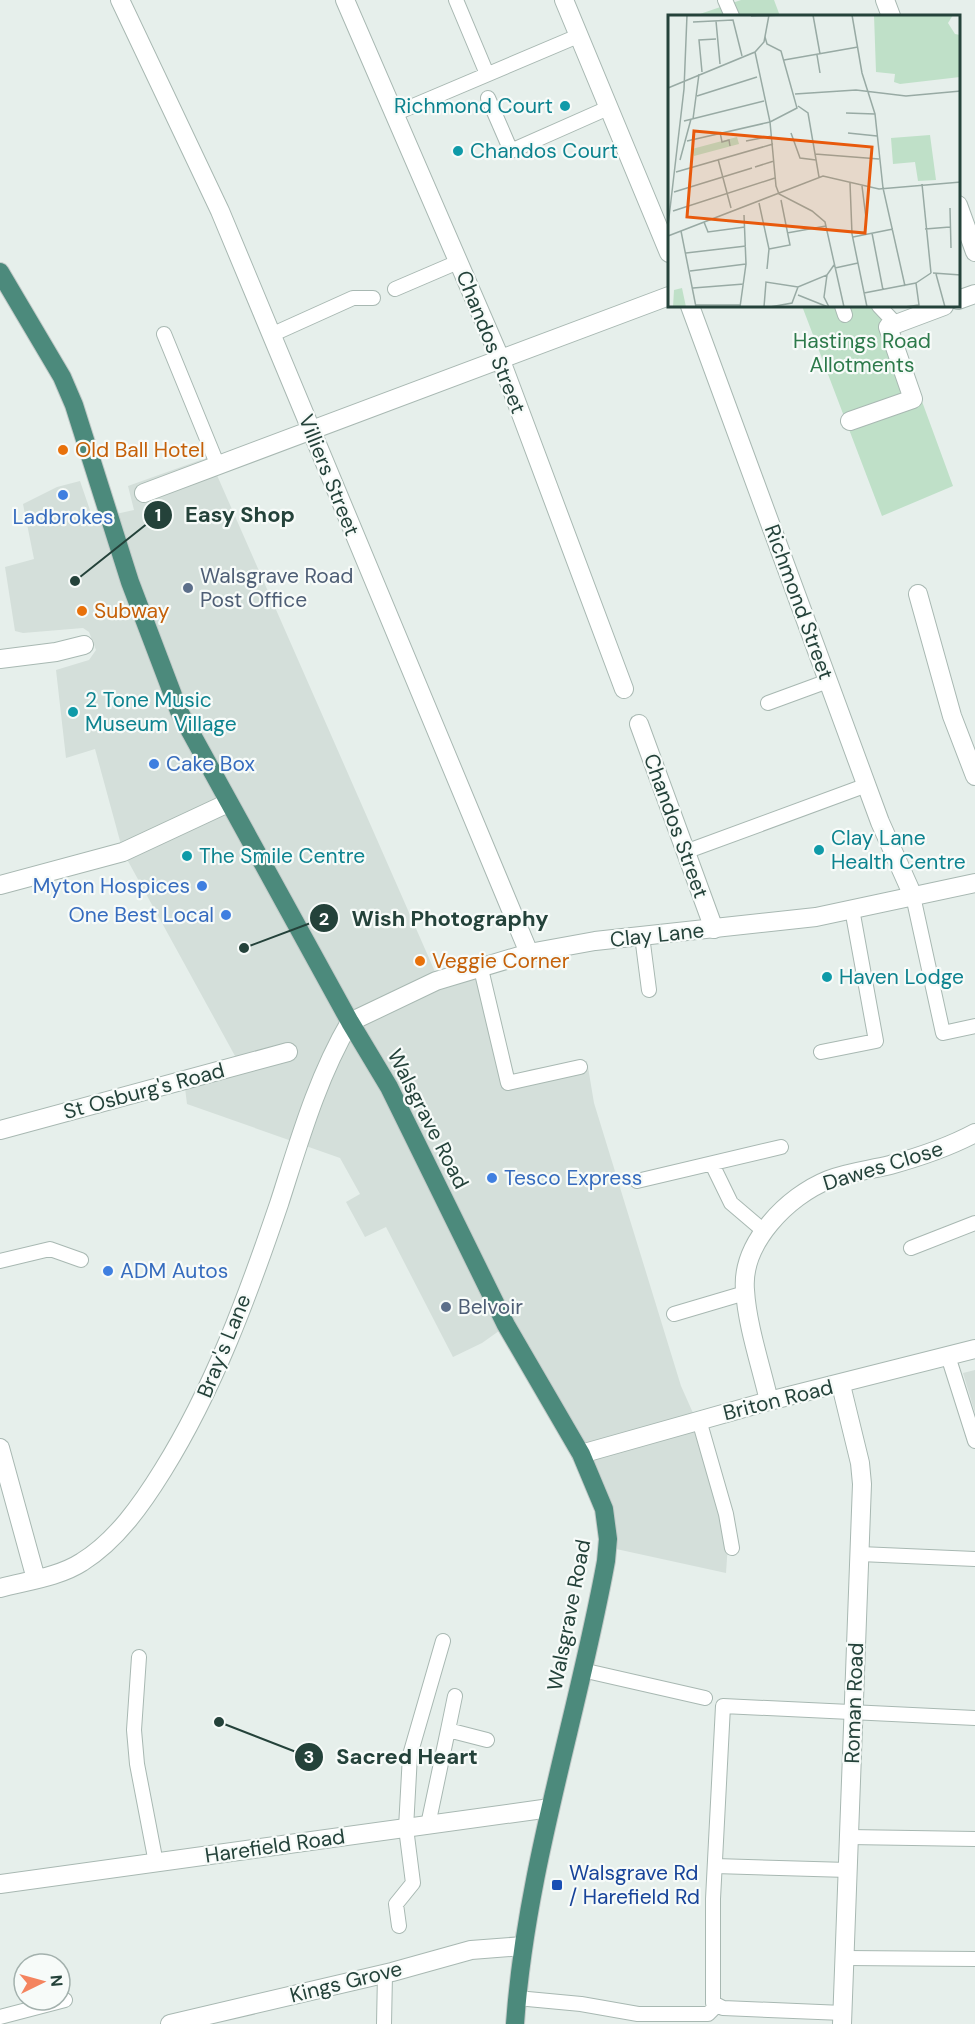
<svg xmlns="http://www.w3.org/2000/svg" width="975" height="2024" viewBox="0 0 975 2024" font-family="'DM Sans',sans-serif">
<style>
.built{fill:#d4dfda}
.green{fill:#bfe0c8}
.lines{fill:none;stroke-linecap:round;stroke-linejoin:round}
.service-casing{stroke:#a8b8b2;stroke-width:16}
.minor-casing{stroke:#a8b8b2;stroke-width:20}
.tertiary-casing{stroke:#a8b8b2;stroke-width:20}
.trunk-casing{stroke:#c2cac8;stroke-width:20}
.service{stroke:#fff;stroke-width:14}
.minor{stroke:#fff;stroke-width:18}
.tertiary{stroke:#fff;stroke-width:18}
.trunk{stroke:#4c8a7c;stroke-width:18}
.culture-dot{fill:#0f9aa8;stroke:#f7fbf9;stroke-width:2}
.food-dot{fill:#e8710a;stroke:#f7fbf9;stroke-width:2}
.shop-dot{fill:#3f7fe0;stroke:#f7fbf9;stroke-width:2}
.service-dot{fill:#5c6f8a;stroke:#f7fbf9;stroke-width:2}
.transit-dot{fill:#1a4fb4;stroke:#f7fbf9;stroke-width:2}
.labels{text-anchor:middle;stroke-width:4.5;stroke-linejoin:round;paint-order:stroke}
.culture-label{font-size:21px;fill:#0d838f;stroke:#f7fbf9;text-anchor:start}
.park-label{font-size:21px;fill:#2d7a4b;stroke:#f7fbf9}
.street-label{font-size:21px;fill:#24423a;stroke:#f7fbf9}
.food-label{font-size:21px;fill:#c56008;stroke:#f7fbf9;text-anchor:start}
.shop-label{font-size:21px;fill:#366cbe;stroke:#f7fbf9;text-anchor:start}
.service-label{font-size:21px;fill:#4e5e75;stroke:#f7fbf9;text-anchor:start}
.transit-label{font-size:21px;fill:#164399;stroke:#f7fbf9;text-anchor:start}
.inset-road{fill:none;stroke:#98aaa4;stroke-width:1.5}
.view{fill:#e8590c;fill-opacity:0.15;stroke:#e8590c;stroke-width:3}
.inset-edge{fill:none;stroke:#24423a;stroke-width:3}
.leader{fill:none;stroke:#24423a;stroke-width:2}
.callout-dot{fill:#24423a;stroke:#f7fbf9;stroke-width:2}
.mark-label{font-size:18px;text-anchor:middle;font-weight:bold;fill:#fff}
.callout-label{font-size:22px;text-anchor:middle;font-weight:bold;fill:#24423a;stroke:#f7fbf9;stroke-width:4.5;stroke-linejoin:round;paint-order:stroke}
</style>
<rect width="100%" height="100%" fill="#e6efeb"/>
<path class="built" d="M 209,457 L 436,974 L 474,971 L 503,1078 L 532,1069 L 587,1061 L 594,1103 L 681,1386 L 705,1440 L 728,1544 L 726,1573 L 607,1547 L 605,1517 L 506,1326 L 482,1343 L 453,1357 L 386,1227 L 365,1237 L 346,1202 L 360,1194 L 340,1158 L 187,1104 L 184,1080 L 240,1065 L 123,852 L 95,749 L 66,758 L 56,670 L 89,660 L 96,650 L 89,632 L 83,628 L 23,633 L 15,631 L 5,567 L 34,559 L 23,504 L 57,487 L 80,481 L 93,519 L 134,510 L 128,486 Z
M 975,1370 L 975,1413 L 963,1373 Z"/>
<path class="green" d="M 741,0 L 774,0 L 780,16 L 694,16 Z
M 802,306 L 887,306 L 953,486 L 882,516 Z"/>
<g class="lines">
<g class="service-casing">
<path id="service" d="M 456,0 L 487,74
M 725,0 L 732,16
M 488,98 L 511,151 L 608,108
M 394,114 L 578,36
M 395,289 L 458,262
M 842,306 L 845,315
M 879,306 L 896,324
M 164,334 L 218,466
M 271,335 L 353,298 L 373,298
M 768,703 L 828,681
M 685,852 L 867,785
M 913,896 L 943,1033 L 975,1026
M 642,936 L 649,990
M 481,969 L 508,1083 L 580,1067
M 821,1052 L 876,1041 L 852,909
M 712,1164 L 731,1203 L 765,1232
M 637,1181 L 781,1147
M 911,1248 L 975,1223
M 0,1261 L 50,1249 L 81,1260
M 674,1314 L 745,1293
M 948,1356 L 975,1441
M 699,1420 L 726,1514 L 732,1548
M 860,1554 L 975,1559
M 139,1657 L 134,1730 L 137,1764 L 156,1863
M 582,1670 L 705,1698
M 448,1730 L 455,1696
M 428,1825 L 448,1730 L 487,1740
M 849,1837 L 975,1839
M 715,1866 L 848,1870
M 399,1926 L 396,1904 L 413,1883 L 406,1828 L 410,1755 L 443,1641
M 845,1958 L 975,1959
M 517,1998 L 581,2004 L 638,2014 L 708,2014 L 716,2006
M 843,2013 L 723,2008 L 713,2003 L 713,1899 L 723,1706 L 975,1718
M 0,2017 L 65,2000
M 384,2024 L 385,1974"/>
</g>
<g class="minor-casing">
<path id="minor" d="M 120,0 L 220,211 L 529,953
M 345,0 L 500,358 L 624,689
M 564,0 L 669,253
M 885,0 L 891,16
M 958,205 L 975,252
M 958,300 L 975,294
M 690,306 L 880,822 L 913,896
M 850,421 L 913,399 L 888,327 L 944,306
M 144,493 L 669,296
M 918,594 L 952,716 L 975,776
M 0,659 L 56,652 L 84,645
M 639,724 L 714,929
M 0,885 L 123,852 L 228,803
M 0,1130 L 288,1052
M 841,1385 L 860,1463 L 862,1484 L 842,2024
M 769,1401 C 761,1366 747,1325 745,1290 C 741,1243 788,1196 828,1180 C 848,1172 870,1170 890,1165 C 919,1157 949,1147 975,1133
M 0,1448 L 36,1579
M 581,1454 L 769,1401 L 975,1349
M 0,1588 C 26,1581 59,1577 82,1562 C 116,1541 142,1504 163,1470 C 214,1388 248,1295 279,1204 C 299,1142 317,1078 350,1022
M 0,1884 L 550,1808
M 170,2024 L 392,1972 L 471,1950 L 523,1946"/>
</g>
<g class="tertiary-casing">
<path id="tertiary" d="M 350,1022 L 436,981 L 529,953 L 595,941 L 816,917 L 975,883"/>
</g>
<g class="trunk-casing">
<path id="trunk" d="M 0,272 L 62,377 L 74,405 L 130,582 L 179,711 L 350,1022 L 389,1087 L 506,1325 L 581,1454 L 604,1509 L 608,1539 L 606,1561 C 578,1716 526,1867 515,2024"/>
</g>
<use href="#service" class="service"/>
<use href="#minor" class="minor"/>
<use href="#tertiary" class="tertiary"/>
<use href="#trunk" class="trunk"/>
</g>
<g class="culture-dot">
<circle cx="565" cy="106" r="6"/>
<circle cx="458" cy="151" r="6"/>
<circle cx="73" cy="712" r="6"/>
<circle cx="819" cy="850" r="6"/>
<circle cx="187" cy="856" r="6"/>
<circle cx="827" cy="977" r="6"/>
</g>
<g class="food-dot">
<circle cx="63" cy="450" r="6"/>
<circle cx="82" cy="611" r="6"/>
<circle cx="420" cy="961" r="6"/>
</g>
<g class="shop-dot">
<circle cx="63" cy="495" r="6"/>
<circle cx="154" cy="764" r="6"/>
<circle cx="202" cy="886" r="6"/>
<circle cx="226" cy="915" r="6"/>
<circle cx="492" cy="1178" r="6"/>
<circle cx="108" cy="1271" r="6"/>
</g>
<g class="service-dot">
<circle cx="188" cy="588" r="6"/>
<circle cx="446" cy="1307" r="6"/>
</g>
<rect class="transit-dot" x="551" y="1879" width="12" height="12" rx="3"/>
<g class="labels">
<g class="culture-label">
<text x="553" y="113" text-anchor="end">Richmond Court</text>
<text x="470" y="158">Chandos Court</text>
<text x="85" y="707">2 Tone Music<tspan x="85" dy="24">Museum Village</tspan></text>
<text x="831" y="845">Clay Lane<tspan x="831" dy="24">Health Centre</tspan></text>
<text x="199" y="863">The Smile Centre</text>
<text x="839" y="984">Haven Lodge</text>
</g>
<g class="park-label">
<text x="862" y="348">Hastings Road<tspan x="862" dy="24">Allotments</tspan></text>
</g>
<g class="street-label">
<text transform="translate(491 342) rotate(68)" y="7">Chandos Street</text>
<text transform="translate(329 475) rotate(68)" y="7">Villiers Street</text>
<text transform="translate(799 602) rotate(70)" y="7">Richmond Street</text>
<text transform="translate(676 826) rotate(70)" y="7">Chandos Street</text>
<text transform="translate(657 935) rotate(-6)" y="7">Clay Lane</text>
<text transform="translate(144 1091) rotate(-15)" y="7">St Osburg's Road</text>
<text transform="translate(428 1119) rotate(63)" y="7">Walsgrave Road</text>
<text transform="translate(883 1166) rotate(-17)" y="7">Dawes Close</text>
<text transform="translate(224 1346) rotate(-68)" y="7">Bray's Lane</text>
<text transform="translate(778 1400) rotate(-14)" y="7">Briton Road</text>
<text transform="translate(569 1615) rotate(-79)" y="7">Walsgrave Road</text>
<text transform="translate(854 1703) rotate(-88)" y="7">Roman Road</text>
<text transform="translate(275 1846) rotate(-8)" y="7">Harefield Road</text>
<text transform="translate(346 1982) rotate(-14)" y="7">Kings Grove</text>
</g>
<g class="food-label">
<text x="75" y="457">Old Ball Hotel</text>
<text x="94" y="618">Subway</text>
<text x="432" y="968">Veggie Corner</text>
</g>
<g class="shop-label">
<text x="63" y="524" text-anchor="middle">Ladbrokes</text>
<text x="166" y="771">Cake Box</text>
<text x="190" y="893" text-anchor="end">Myton Hospices</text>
<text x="214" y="922" text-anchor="end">One Best Local</text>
<text x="504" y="1185">Tesco Express</text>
<text x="120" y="1278">ADM Autos</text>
</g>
<g class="service-label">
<text x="200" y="583">Walsgrave Road<tspan x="200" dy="24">Post Office</tspan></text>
<text x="458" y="1314">Belvoir</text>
</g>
<g class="transit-label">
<text x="569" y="1880">Walsgrave Rd<tspan x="569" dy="24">/ Harefield Rd</tspan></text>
</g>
</g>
<g transform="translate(668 15)">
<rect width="292" height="292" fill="#e6efeb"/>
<path d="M 285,0 L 280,8 L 287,19 L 292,20 L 292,62 L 232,69 L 226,67 L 227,59 L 208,57 L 206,0 ZM 262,120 L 268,165 L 250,166 L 247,147 L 225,149 L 223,123 ZM 69,122 L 71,129 L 26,141 L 24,134 ZM 14,273 L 18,292 L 5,292 L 6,275 Z" fill="#bfe0c8"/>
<path class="inset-road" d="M 145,0 L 152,39M 184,0 L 194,58 L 207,99 L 215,173 L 237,271M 83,1 L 115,0M 48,6 L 52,49M 25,7 L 65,5 L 74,41M 0,26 L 0,68M 87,37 L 102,107 L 108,171 L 111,179 L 144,196 L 157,207 L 176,292M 149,40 L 152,58M 116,45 L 190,32M 34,57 L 31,25 L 48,24M 0,73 L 87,37 L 96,27 L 101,0M 127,79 L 188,75 L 238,81 L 293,76M 29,81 L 89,62M 130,91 L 140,98 L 151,162M 178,98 L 207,99M 25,104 L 31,59M 16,106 L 96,86M 52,117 L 54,127 L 61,125 L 62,131M 123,118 L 132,143 L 148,145M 180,118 L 209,121M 19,126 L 102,107 L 129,93 L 113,36 L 99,29 L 97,22M 78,126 L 104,121M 147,139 L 211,144M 50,144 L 63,193M 12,145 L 23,104M 87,152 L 106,146M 8,157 L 105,129M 182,168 L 184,219 L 199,292M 254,169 L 263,258M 194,171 L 198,203M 6,177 L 84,153M 91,188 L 101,234 L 99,254M 282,193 L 283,233M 5,196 L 107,163M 36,207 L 40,217 L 77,212M 0,211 L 16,74 L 19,0M 257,214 L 282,212M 13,216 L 28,292M 119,218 L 158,211M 204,218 L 215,275M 0,221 L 155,161 L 211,174 L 293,167M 185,222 L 225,214M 101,234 L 122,230 L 113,185M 18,238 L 78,231M 167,253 L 190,248M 22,256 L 78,249M 265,258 L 293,260M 268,259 L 277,292M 159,260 L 156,282 L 161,292M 25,273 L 76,269M 196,278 L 248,268M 130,280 L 160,292M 28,290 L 73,290M 72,292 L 78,249 L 76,200M 96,292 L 98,267 L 130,272 L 159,260 L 166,250M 102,292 L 124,288 L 130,272M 237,292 L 251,290 L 248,268 L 263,258"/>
<path class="view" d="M 26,116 L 204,132 L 197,218 L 19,202 Z"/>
<rect width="292" height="292" class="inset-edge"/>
</g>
<path class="leader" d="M75 581L158 515M244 948L324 918M219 1722L309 1757"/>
<g class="callout-dot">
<circle cx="75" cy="581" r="6"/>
<circle cx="244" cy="948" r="6"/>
<circle cx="219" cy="1722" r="6"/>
<circle cx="158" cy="515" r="15"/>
<circle cx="324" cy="918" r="15"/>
<circle cx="309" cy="1757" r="15"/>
</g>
<g class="mark-label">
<text x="158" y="521">1</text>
<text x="324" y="925">2</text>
<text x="309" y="1763">3</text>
</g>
<g class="callout-label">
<text x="240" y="522">Easy Shop</text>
<text x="450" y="926">Wish Photography</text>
<text x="407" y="1764">Sacred Heart</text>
</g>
<g transform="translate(42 1982) rotate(85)"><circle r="28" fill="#f7fbf9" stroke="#a3b1ad" stroke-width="1.5"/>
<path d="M0-4.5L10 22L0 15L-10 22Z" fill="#f4845f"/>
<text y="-9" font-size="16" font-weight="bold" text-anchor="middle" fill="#24423a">N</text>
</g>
</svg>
